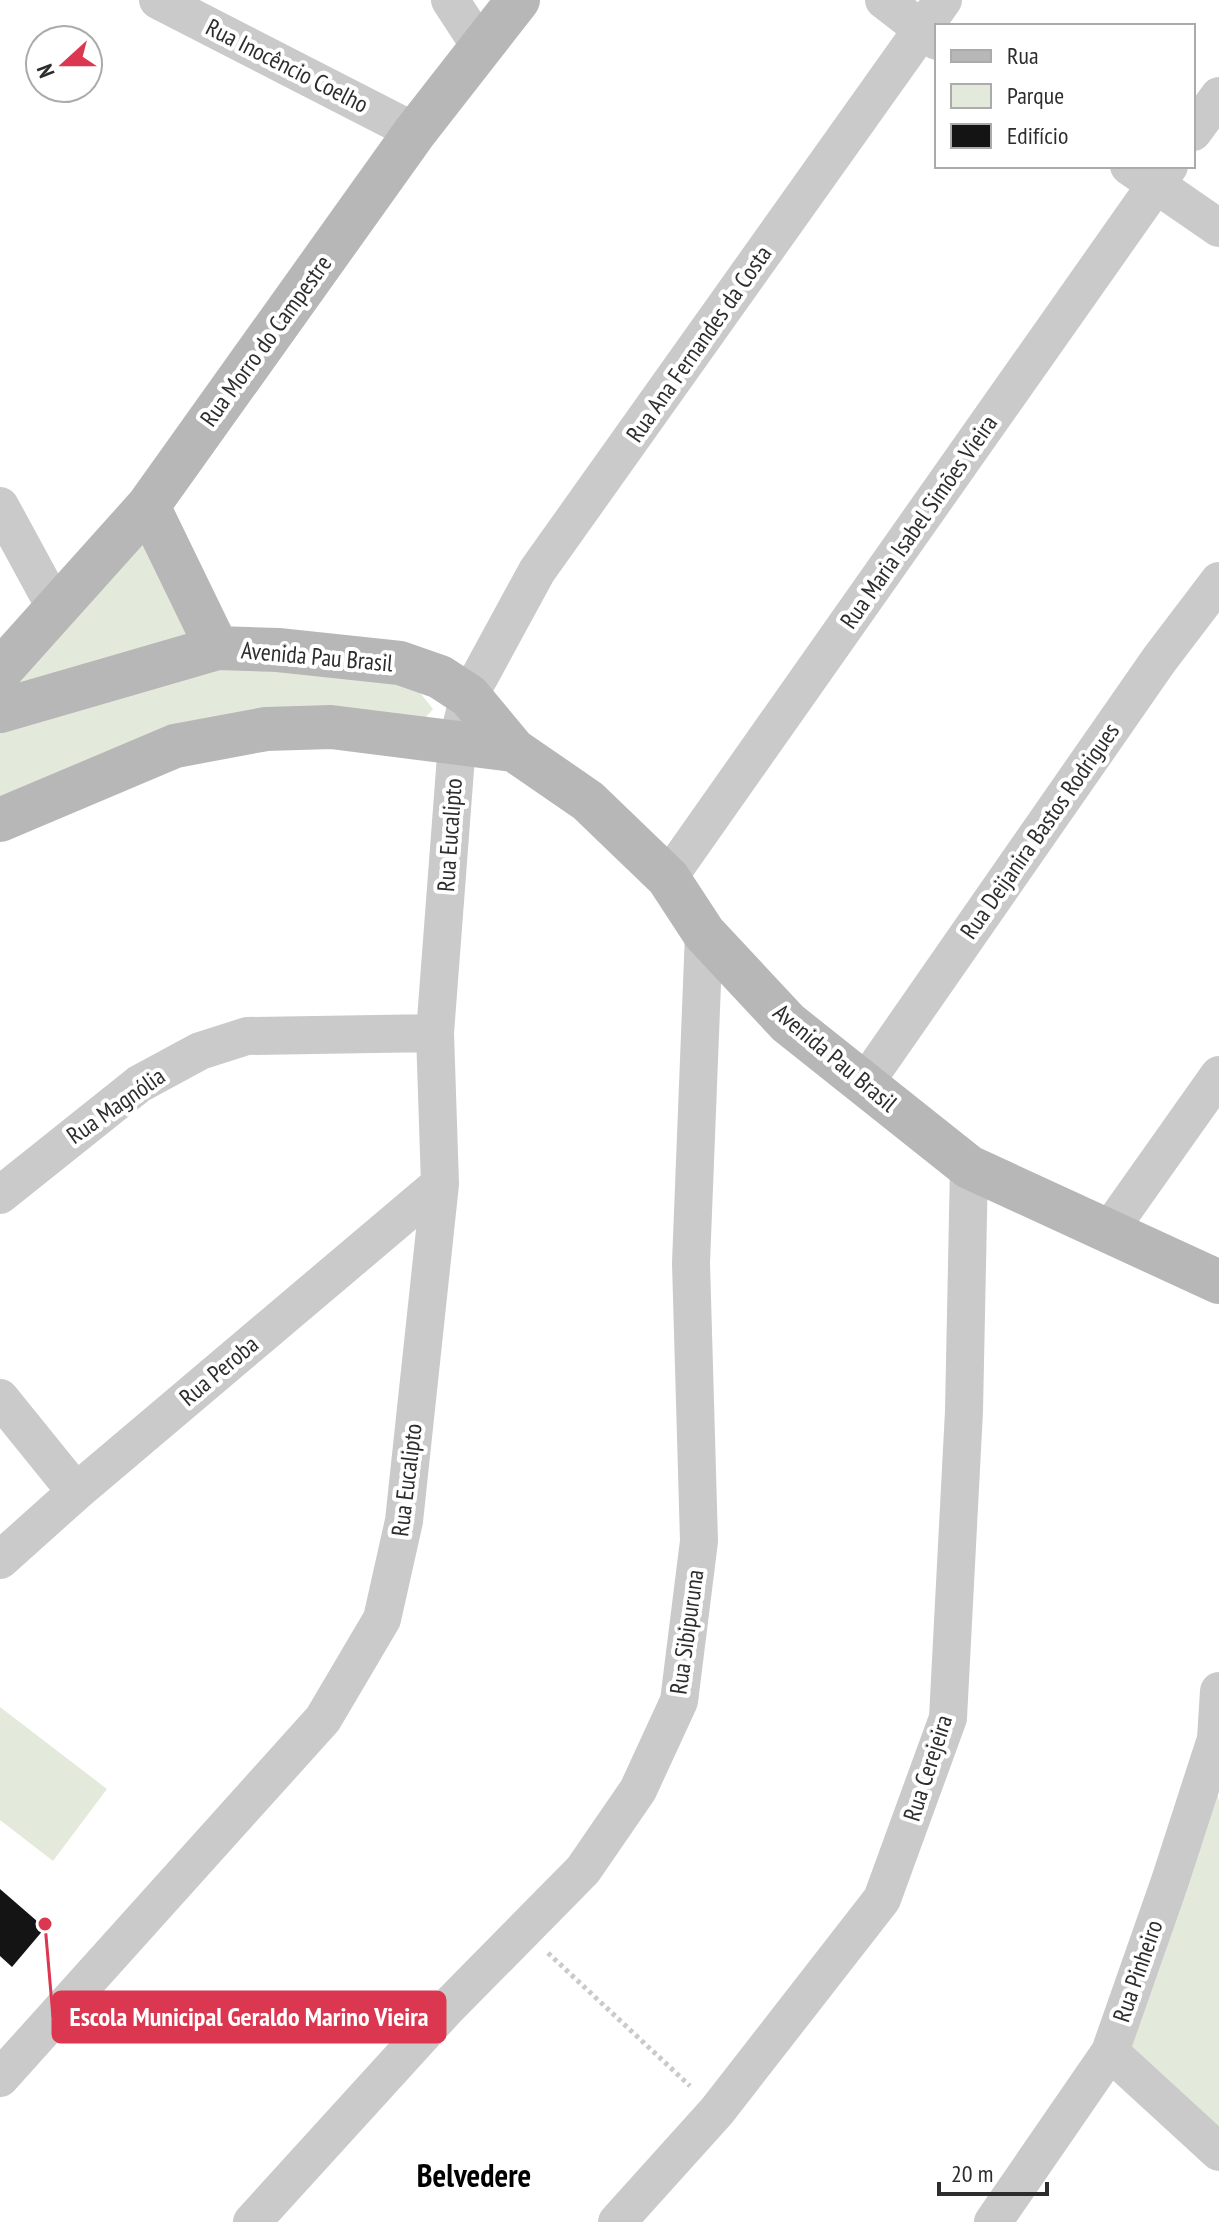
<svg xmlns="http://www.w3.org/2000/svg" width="1219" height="2222" viewBox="0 0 1219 2222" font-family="'PT Sans Narrow',sans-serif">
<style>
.green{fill:#e4eadb}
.building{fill:#141414}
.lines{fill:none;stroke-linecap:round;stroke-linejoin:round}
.path{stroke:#cacaca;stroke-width:5;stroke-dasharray:4 4;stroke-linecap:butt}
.street{stroke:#cacaca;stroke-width:38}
.secondary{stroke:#b7b7b7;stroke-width:44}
.labels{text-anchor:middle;stroke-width:8;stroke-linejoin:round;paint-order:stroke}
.street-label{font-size:24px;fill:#2d2d2d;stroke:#fff}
.district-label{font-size:32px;font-weight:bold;fill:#000;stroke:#fff}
.leader{fill:none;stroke:#dc3750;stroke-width:3}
.callout-dot{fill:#dc3750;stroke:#fff;stroke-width:3}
.callout{fill:#dc3750;stroke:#dc3750;stroke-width:3}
.callout-label{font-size:26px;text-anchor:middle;font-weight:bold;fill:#fff}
</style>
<rect width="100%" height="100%" fill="#fff"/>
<path class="green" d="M 146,537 L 188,638 L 0,699 Z
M 217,662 L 413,684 L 433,709 L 420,724 L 393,719 L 0,805 L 0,733 Z
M 0,1707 L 107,1789 L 53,1861 L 0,1820 Z
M 1216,1788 L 1219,1801 L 1219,2128 L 1127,2047 Z"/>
<path class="building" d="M 0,1889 L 45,1928 L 12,1967 L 0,1956 Z"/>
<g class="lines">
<path class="path" d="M 548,1953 L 690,2086"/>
<path class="street" d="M 158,0 L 415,132
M 450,0 L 482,49
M 884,0 L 937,41
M 1193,132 L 1219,96
M 1129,166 L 1219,228
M 0,506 L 56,609
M 668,878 L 1169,166
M 865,1083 L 1159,660 L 1219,581
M 0,1195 L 139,1084 L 200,1051 L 247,1036 L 435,1033
M 1108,1232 L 1219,1075
M 0,1398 L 76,1492
M 0,1560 L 76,1492 L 440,1184
M 1110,2052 L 1219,2152
M 0,2078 L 323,1719 L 382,1619 L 404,1521 L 440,1184 L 435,1033 L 457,743 L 469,696 L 537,571 L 943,0
M 252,2222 L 445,2010 L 583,1870 L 638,1790 L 679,1701 L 699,1541 L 691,1263 L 704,933
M 617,2222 L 717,2111 L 882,1899 L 948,1718 L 964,1411 L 969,1167
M 993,2222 L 1110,2052 L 1170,1881 L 1216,1739 L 1219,1691"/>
<path class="secondary" d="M 148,506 L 217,648
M 0,671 L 148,506 L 415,132 L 518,0
M 0,711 L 217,648 L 278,650 L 400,663 L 440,677 L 469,696 L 514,750 L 588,801 L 668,878 L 704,933 L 788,1023 L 969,1167 L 1219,1282
M 0,820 L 175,746 L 266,729 L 331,727 L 514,750"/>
</g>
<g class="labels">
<g class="street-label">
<text transform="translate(287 66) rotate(27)" y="8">Rua Inocêncio Coelho</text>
<text transform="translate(266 341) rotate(-54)" y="8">Rua Morro do Campestre</text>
<text transform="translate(699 344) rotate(-55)" y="8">Rua Ana Fernandes da Costa</text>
<text transform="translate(919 522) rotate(-55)" y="8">Rua Maria Isabel Simões Vieira</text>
<text transform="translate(317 657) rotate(5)" y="8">Avenida Pau Brasil</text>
<text transform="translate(1040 831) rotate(-55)" y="8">Rua Deijanira Bastos Rodrigues</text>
<text transform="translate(450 835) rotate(-86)" y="8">Rua Eucalipto</text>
<text transform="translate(835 1058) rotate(40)" y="8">Avenida Pau Brasil</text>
<text transform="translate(116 1106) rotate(-35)" y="8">Rua Magnólia</text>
<text transform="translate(219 1371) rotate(-40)" y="8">Rua Peroba</text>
<text transform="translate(407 1480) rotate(-83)" y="8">Rua Eucalipto</text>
<text transform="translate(687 1632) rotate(-82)" y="8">Rua Sibipuruna</text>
<text transform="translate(928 1768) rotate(-72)" y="8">Rua Cerejeira</text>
<text transform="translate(1138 1971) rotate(-71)" y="8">Rua Pinheiro</text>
</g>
<g class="district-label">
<text x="474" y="2187">Belvedere</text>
</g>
</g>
<path class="leader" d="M45 1924L53 2017"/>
<circle class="callout-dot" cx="45" cy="1924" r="8"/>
<rect class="callout" x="53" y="1992" width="392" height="50" rx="8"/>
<g class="callout-label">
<text x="249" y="2026">Escola Municipal Geraldo Marino Vieira</text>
</g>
<rect x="935" y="24" width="260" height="144" fill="#ffffff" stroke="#ababab" stroke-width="2"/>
<rect x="951" y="50" width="40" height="12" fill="#b7b7b7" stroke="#ababab" stroke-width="2"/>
<text x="1007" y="64" font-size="24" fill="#2d2d2d">Rua</text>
<rect x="951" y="84" width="40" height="24" fill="#e4eadb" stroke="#ababab" stroke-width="2"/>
<text x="1007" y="104" font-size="24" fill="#2d2d2d">Parque</text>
<rect x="951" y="124" width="40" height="24" fill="#141414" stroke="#ababab" stroke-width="2"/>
<text x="1007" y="144" font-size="24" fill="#2d2d2d">Edifício</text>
<g transform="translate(64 64) rotate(249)"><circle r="38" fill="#ffffff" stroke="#ababab" stroke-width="2"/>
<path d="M0-6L14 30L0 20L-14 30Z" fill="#dc3750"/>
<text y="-12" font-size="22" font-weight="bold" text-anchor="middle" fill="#2d2d2d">N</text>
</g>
<path d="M939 2182v12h108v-12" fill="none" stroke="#2d2d2d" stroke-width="4"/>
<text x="951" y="2182" font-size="24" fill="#2d2d2d" stroke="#ffffff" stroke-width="6" paint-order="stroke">20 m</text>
</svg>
